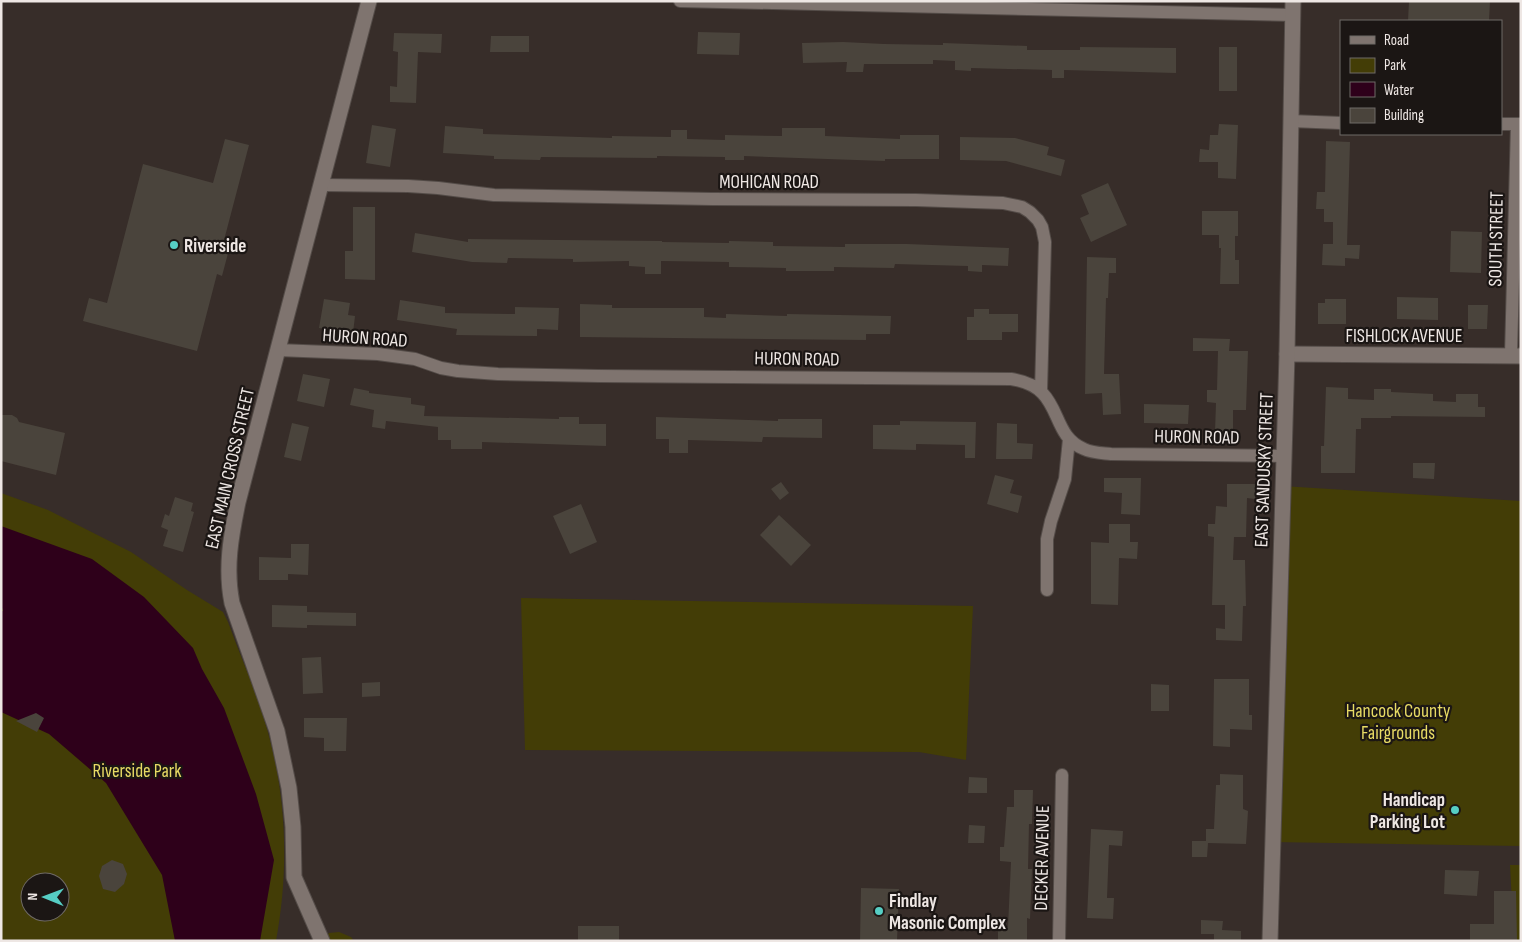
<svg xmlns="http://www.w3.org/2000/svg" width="1522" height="942" viewBox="0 0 1522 942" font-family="'Sofia Sans Condensed',sans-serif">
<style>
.green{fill:#433d06;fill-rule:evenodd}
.water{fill:#2e001a}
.building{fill:#4a443c}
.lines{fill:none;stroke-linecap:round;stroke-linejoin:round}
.minor-casing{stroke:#544c48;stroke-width:14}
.tertiary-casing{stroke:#544c48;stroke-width:17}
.secondary-casing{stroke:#544c48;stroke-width:17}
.minor{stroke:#7f746f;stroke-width:12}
.tertiary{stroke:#7f746f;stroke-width:15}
.secondary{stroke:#7f746f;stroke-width:15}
.poi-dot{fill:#56cec4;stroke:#1b1614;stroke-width:2}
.labels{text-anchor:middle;stroke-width:4.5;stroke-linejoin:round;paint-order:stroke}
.street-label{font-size:19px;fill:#eee7e4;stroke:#1b1614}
.poi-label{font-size:19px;font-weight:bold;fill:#eee7e4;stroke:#1b1614;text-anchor:start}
.park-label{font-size:19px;fill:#e8db65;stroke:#1b1614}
</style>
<rect width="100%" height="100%" fill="#372d29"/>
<path class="green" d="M 1282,486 L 1521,501 L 1521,846 L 1272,842 Z
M 1,493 L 48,510 L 131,552 L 187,590 L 223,612 L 228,622 C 241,658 257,693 267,729 C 287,798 289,871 276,941 L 1,941 ZM 30,882 L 60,882 L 60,912 L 30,912 Z
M 521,598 L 973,606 L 966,760 L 919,752 L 525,750 Z
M 1510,865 L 1521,865 L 1521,941 L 1514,941 Z
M 339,932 L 351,937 L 354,941 L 330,941 L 327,935 L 329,933 Z"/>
<path class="water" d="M 1,526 L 92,559 L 144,597 L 193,648 L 202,669 L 224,708 L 256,794 L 274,860 L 260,941 L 175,941 L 162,875 L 106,783 L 49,734 L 1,712 L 1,611 L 3,611 L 1,604 Z"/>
<path class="building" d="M 1409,1 L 1490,1 L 1489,21 L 1408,21 Z
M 698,32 L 740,33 L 739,55 L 697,54 Z
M 394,33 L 442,34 L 441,53 L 418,52 L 416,103 L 390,102 L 390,86 L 397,87 L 398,52 L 393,51 Z
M 491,36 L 529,36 L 529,52 L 490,52 Z
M 843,42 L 884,44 L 943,45 L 943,43 L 1027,46 L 1027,50 L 1080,50 L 1080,47 L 1176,48 L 1176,73 L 1064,70 L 1064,78 L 1052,78 L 1052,70 L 971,68 L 971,71 L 955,70 L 955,61 L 933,60 L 933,64 L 864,64 L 863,72 L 846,72 L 847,62 L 803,63 L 802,43 Z
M 1219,47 L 1237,47 L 1237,91 L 1219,91 Z
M 1219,124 L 1238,125 L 1236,179 L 1218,178 L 1218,162 L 1199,162 L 1200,149 L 1209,150 L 1210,135 L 1218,135 Z
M 372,125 L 396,129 L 390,167 L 366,163 Z
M 445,126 L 483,129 L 483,134 L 612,138 L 612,136 L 671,137 L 671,130 L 687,130 L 687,139 L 725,140 L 725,135 L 782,136 L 782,128 L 825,128 L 825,136 L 900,139 L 900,135 L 939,135 L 939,159 L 885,159 L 885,161 L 744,156 L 744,160 L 725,160 L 725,157 L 657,156 L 657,158 L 541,157 L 540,160 L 494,159 L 494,156 L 443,153 Z
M 960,137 L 1015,138 L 1049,147 L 1047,155 L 1065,160 L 1061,176 L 1006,161 L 960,160 Z
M 225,139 L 249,145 L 223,244 L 230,246 L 222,276 L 217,274 L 197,351 L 83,321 L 89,298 L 107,303 L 143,164 L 213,183 Z
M 1326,141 L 1350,142 L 1347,245 L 1360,245 L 1359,259 L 1345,258 L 1345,266 L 1322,265 L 1323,244 L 1333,244 L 1333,222 L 1324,222 L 1324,209 L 1316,209 L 1317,192 L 1325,192 Z
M 1108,183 L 1127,225 L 1091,242 L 1080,218 L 1089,214 L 1081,195 Z
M 353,207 L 375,207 L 375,280 L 345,279 L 345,251 L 353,251 Z
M 1202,211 L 1238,211 L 1238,236 L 1235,236 L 1235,260 L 1239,260 L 1239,284 L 1220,284 L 1221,248 L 1219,248 L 1219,235 L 1202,235 Z
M 1451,231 L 1482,232 L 1481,273 L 1450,272 Z
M 415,233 L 468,242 L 468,239 L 662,241 L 662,242 L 729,243 L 729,241 L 773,242 L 773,246 L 845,247 L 845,244 L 907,244 L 1009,248 L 1008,266 L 982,265 L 982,272 L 968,271 L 968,266 L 895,264 L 894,268 L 834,267 L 834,271 L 786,271 L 786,268 L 729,267 L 729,262 L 661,261 L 661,274 L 645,274 L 645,267 L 629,266 L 629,261 L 573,262 L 573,259 L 508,258 L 507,263 L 472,262 L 412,252 Z
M 1087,257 L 1116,258 L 1116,273 L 1109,273 L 1108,298 L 1106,298 L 1104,374 L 1119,374 L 1121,414 L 1103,415 L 1102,393 L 1085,394 Z
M 1397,297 L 1438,298 L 1438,320 L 1397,319 Z
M 324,299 L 350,303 L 348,315 L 355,316 L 353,333 L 319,328 Z
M 1325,299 L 1346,299 L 1346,324 L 1318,324 L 1318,303 L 1325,303 Z
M 400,300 L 445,307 L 445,313 L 515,314 L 515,307 L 559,308 L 558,330 L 537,329 L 537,336 L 456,335 L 457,329 L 397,320 Z
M 580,304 L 612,305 L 612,308 L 704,308 L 704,317 L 726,318 L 726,314 L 787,316 L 787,314 L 891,316 L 890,334 L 866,334 L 866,340 L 580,337 Z
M 1468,305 L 1488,305 L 1487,329 L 1468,329 Z
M 974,309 L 989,309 L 989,314 L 1018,314 L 1018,332 L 1002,332 L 1002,340 L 967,340 L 967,317 L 974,317 Z
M 1193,338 L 1230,339 L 1229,351 L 1248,351 L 1246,410 L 1233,410 L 1233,432 L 1215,432 L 1216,403 L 1207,402 L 1207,390 L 1217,390 L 1218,351 L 1193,351 Z
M 303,374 L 330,379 L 324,407 L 297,401 Z
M 1326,387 L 1348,388 L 1348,399 L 1374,400 L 1374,389 L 1391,389 L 1391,392 L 1433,394 L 1433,401 L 1456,402 L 1456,394 L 1478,394 L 1478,407 L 1485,407 L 1485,417 L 1391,416 L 1391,418 L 1361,418 L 1361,429 L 1356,429 L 1355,473 L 1321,473 L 1321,446 L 1324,446 Z
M 354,388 L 369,391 L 369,393 L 411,398 L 411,404 L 425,406 L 424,416 L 559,419 L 559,417 L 579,417 L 579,424 L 606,424 L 606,446 L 482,442 L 482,449 L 451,449 L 451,440 L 438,440 L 438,427 L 386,421 L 385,429 L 372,427 L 374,410 L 350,405 Z
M 1144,404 L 1189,405 L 1188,424 L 1144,423 Z
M 1,415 L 12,415 L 17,418 L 19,422 L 65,433 L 56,475 L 1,461 Z
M 656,417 L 778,421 L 778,419 L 822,419 L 822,438 L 763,437 L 762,442 L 688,440 L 688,453 L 669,453 L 669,439 L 656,439 Z
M 900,421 L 976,422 L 975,458 L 965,458 L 965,445 L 916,444 L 916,450 L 873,449 L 873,425 L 900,425 Z
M 292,423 L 309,427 L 301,461 L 284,457 Z
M 997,423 L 1017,424 L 1017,443 L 1033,444 L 1032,459 L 996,459 Z
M 1413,463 L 1435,463 L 1434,479 L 1413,478 Z
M 995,475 L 1014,480 L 1010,493 L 1022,496 L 1018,513 L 987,504 Z
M 1104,478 L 1141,478 L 1140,515 L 1121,514 L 1122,493 L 1104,492 Z
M 781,482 L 789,493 L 780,500 L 771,489 Z
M 1227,484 L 1255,484 L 1255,499 L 1247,498 L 1246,537 L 1234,537 L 1233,560 L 1245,560 L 1246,606 L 1243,606 L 1242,641 L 1216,640 L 1216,628 L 1225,629 L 1225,605 L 1212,605 L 1214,537 L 1208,536 L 1208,524 L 1215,524 L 1216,506 L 1227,507 Z
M 175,497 L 193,503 L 191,511 L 194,512 L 183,552 L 163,546 L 168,530 L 161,527 L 165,514 L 169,516 Z
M 581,504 L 597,542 L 570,554 L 553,516 Z
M 779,515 L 811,545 L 791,566 L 760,535 Z
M 1109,524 L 1130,524 L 1130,542 L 1138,542 L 1137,559 L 1119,558 L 1118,605 L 1091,604 L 1091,542 L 1109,543 Z
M 291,544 L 309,544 L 308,575 L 288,574 L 288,580 L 259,580 L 259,557 L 291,558 Z
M 272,605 L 307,606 L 307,612 L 356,613 L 356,626 L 307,625 L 307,628 L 272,627 Z
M 321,657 L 323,693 L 303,694 L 302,658 Z
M 1214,679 L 1249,679 L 1249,715 L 1252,715 L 1252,730 L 1230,729 L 1230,747 L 1213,746 Z
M 380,682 L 380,696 L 362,697 L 362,683 Z
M 1151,684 L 1169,685 L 1169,711 L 1151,711 Z
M 36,713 L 44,718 L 37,732 L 16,721 Z
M 304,718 L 347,718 L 346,751 L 324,751 L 324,738 L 304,737 Z
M 1220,774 L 1243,775 L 1243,809 L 1248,811 L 1246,844 L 1208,843 L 1207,857 L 1192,857 L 1192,841 L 1206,841 L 1206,829 L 1214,829 L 1216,785 L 1220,785 Z
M 969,777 L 987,778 L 987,793 L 968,793 Z
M 1014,790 L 1033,790 L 1032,824 L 1029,824 L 1028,869 L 1032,869 L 1030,919 L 1027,918 L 1027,941 L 998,941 L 998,927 L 1008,927 L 1011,862 L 1000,861 L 1000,847 L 1004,847 L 1007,807 L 1014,807 Z
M 969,825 L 985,826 L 984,843 L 968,843 Z
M 1091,829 L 1123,831 L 1122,846 L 1109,845 L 1107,898 L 1114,898 L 1113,919 L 1087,918 Z
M 112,860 L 123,864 L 127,874 L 124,884 L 115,892 L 103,889 L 99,876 L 102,866 Z
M 1445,870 L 1479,871 L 1477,896 L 1444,894 Z
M 861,888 L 899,889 L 897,941 L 860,941 Z
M 1494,891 L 1516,891 L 1517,941 L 1470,941 L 1470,924 L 1494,924 Z
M 1201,920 L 1223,921 L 1222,930 L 1241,931 L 1241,941 L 1214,941 L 1214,934 L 1201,934 Z
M 578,926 L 619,926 L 619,941 L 578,941 Z"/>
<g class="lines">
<g class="minor-casing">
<path id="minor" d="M 680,1 L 1293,15
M 1291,121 L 1341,123
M 1501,124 L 1521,124
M 322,185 L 408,186 L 438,188 L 494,195 L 712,199 L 916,200 L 1003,203 L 1022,207 L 1030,212 L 1038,220 L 1042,227 L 1045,242 L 1041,391
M 278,350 L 378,354 L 415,359 L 441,368 L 458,371 L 498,374 L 599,376 L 1011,379 C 1066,387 1047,434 1084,449 C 1092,453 1102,453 1111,454 L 1283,456
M 1511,355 L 1517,124
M 1047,590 L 1047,539 L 1051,521 L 1065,479 L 1069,439
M 1059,941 L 1062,775"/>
</g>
<g class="tertiary-casing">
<path id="tertiary" d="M 1287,354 L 1521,356"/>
</g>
<g class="secondary-casing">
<path id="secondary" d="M 322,941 L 294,877 L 293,827 L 289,788 L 277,731 L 232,603 C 225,568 231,536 238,502 L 369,1
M 1270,941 L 1287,354 L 1293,1"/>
</g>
<use href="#minor" class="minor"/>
<use href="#tertiary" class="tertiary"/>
<use href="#secondary" class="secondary"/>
</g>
<g class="poi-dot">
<circle cx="174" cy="245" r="5"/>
<circle cx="1455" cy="810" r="5"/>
<circle cx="879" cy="911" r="5"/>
</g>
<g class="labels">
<g class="street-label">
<text x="769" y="188">MOHICAN ROAD</text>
<text transform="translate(1495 239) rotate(-89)" y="7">SOUTH STREET</text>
<text x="1404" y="342">FISHLOCK AVENUE</text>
<text transform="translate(365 337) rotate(4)" y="7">HURON ROAD</text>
<text transform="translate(797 358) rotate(1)" y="7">HURON ROAD</text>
<text transform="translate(1197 436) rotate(1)" y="7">HURON ROAD</text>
<text transform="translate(229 468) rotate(-77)" y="7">EAST MAIN CROSS STREET</text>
<text transform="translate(1263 470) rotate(-88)" y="7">EAST SANDUSKY STREET</text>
<text transform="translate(1041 858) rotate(-89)" y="7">DECKER AVENUE</text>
</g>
<g class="poi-label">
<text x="184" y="252">Riverside</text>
<text x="1445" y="806" text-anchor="end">Handicap<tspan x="1445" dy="22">Parking Lot</tspan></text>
<text x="889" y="907">Findlay<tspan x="889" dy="22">Masonic Complex</tspan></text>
</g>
<g class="park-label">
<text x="1398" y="717">Hancock County<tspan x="1398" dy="22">Fairgrounds</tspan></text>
<text x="137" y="777">Riverside Park</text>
</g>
</g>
<rect width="1522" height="942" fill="none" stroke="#eee7e4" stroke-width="5"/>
<rect x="1340" y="20" width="162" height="115" fill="#1b1614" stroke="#6f6a67"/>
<rect x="1350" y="36" width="25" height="8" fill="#7f746f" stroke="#6f6a67"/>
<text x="1384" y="45" font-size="15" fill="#eee7e4">Road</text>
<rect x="1350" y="58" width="25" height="15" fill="#433d06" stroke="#6f6a67"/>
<text x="1384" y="70" font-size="15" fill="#eee7e4">Park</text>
<rect x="1350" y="82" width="25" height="15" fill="#2e001a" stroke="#6f6a67"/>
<text x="1384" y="95" font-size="15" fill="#eee7e4">Water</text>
<rect x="1350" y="108" width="25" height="15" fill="#4a443c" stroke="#6f6a67"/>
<text x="1384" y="120" font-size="15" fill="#eee7e4">Building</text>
<g transform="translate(45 897) rotate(271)"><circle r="24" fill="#1b1614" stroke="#6f6a67"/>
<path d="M0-4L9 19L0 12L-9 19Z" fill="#56cec4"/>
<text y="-8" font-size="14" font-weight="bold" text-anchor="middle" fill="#eee7e4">N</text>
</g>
</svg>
